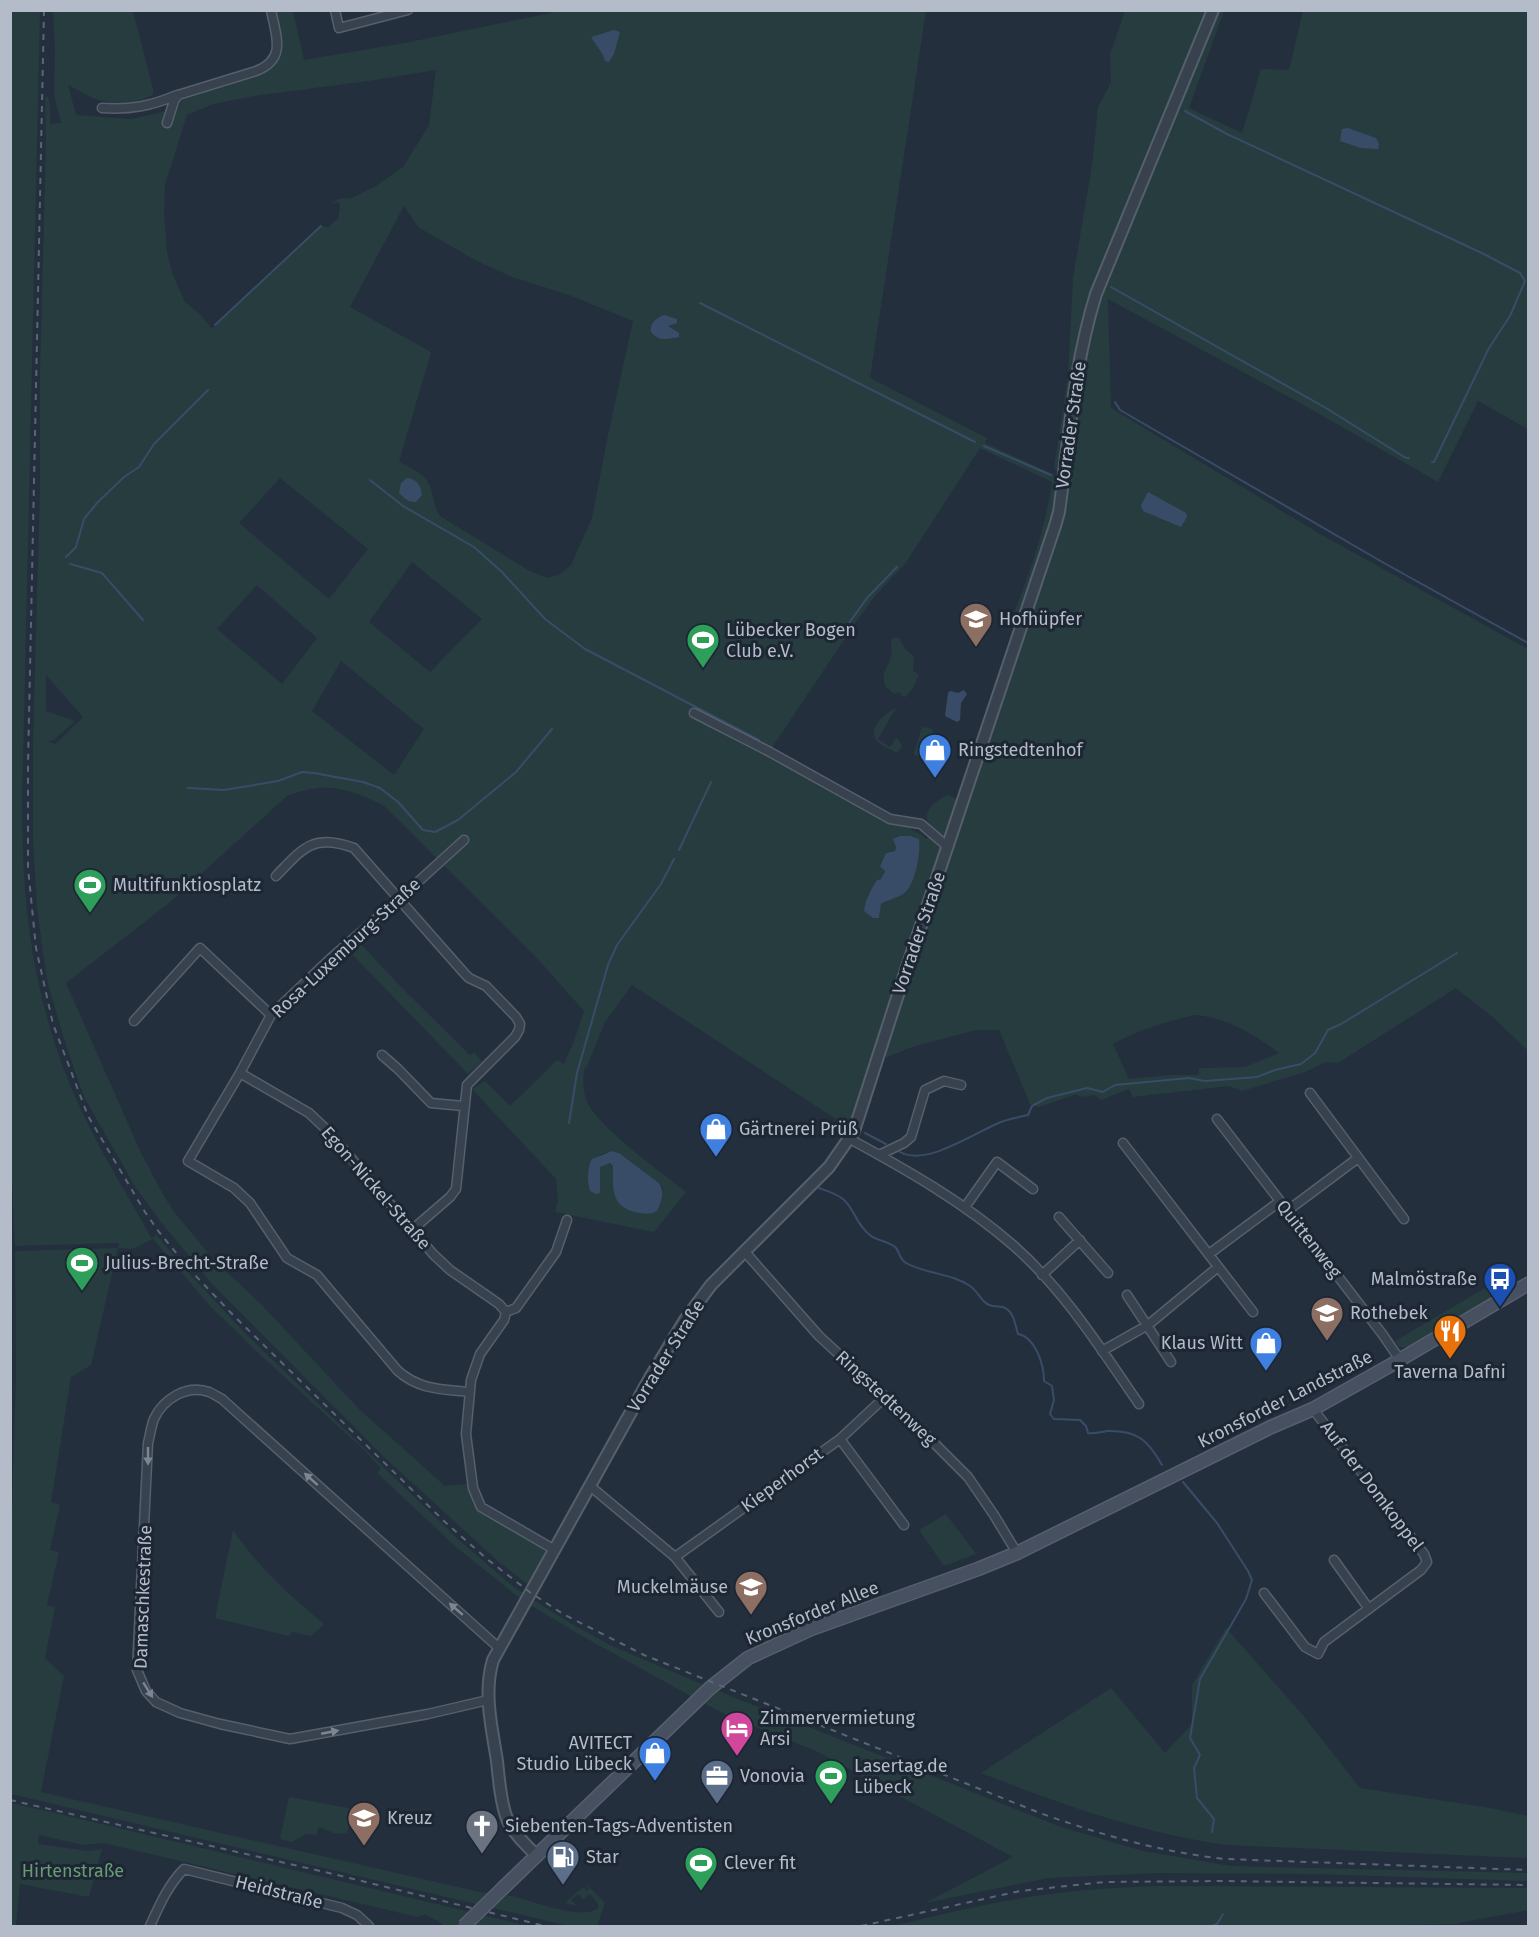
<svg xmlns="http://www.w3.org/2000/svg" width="1539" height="1937" viewBox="0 0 1539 1937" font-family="'Fira Sans',sans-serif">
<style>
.green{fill:#263c3f;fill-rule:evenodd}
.water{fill:#394c67}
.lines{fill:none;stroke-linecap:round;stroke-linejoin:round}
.stream{stroke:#394c67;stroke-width:2}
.minor-casing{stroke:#565f6c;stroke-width:11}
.tertiary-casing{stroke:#565f6c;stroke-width:14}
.secondary-casing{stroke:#565f6c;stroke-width:15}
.minor{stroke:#38414e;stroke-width:8}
.tertiary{stroke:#38414e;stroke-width:10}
.secondary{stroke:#465061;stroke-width:12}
.rail{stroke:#5a6575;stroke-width:2;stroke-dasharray:6 6;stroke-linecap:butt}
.secondary-bridge-casing{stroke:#565f6c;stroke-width:15;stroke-linecap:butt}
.secondary-bridge{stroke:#465061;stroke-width:12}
.oneway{fill:#7c8592}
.labels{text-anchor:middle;stroke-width:6;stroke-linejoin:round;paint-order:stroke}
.street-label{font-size:18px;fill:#b4bcc9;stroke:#1d2633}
.poi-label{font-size:18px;fill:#b4bcc9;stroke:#1d2633;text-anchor:start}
.park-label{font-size:18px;fill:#6b9a76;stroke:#1d2633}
</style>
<rect width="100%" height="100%" fill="#242f3e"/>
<path class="green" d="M 10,11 L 40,11 L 22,806 C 23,844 23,881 28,919 C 35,981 52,1046 78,1103 C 99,1150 127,1194 152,1239 L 156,1234 L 186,1270 L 243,1331 L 458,1539 L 510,1584 L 535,1601 L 572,1624 L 610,1645 L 718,1691 L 1061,1827 L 1143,1851 L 1231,1866 L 1528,1873 L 1528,1881 L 1316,1874 L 1157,1873 L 1048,1878 L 925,1903 L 1013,1857 L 814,1750 L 733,1718 L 705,1704 L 582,1636 L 522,1600 L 456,1547 L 377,1473 L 381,1468 L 364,1450 L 253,1348 L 210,1306 L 153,1239 L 132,1249 L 118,1248 L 91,1365 L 71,1377 L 51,1502 L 60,1505 L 50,1550 L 59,1552 L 47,1605 L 55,1607 L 45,1658 L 64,1676 L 41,1792 L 480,1892 C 491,1893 502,1894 513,1896 C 531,1901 584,1921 598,1908 L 598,1904 L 590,1894 L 583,1899 L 578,1894 L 571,1900 L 577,1906 L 565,1903 L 583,1887 L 587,1891 L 589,1889 L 586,1884 L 605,1903 L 597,1926 L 569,1926 L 11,1794 L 10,1578 L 16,1375 L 15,1251 L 118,1248 L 119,1243 L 15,1246 L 10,1139 Z
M 53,11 L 133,11 L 154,93 C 143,104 117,104 103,101 C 91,99 79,90 68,85 L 76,115 L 131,119 L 167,111 L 170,120 C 178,111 179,102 187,94 L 265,72 C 289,57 280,34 275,11 L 293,11 L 304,60 L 410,42 L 560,11 L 926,11 L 870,378 L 987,438 L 985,443 L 1059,477 L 1060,472 L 1054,468 L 1068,376 L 1073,278 L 1092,165 L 1098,107 L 1111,82 L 1110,54 L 1125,11 L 1224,11 L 1189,108 L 1242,133 L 1261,69 L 1289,70 L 1303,11 L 1528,11 L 1528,429 L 1478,401 L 1438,482 L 1302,404 L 1108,299 L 1111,408 L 1320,534 L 1528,649 L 1528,1051 L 1494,1018 L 1456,988 L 1338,1063 L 1326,1062 L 1305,1072 L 1242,1091 L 1229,1086 L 1133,1097 L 1129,1089 L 1101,1100 L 1095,1095 L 1079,1097 L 1077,1094 L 1039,1107 L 1030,1104 L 999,1030 L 976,1030 L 912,1047 L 887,1057 L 882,1056 L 854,1131 L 632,985 L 605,1022 L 586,1069 L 585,1067 C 582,1077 583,1094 588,1104 C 604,1132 660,1171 686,1192 L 654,1232 L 555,1212 L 558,1201 L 556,1179 L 472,1089 L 485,1081 L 510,1106 L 557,1060 L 564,1064 L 574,1041 L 584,1011 L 535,956 L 383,805 C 347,788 326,781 287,796 L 169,903 L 66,983 L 141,1153 L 164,1196 L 175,1213 L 214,1260 L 261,1304 L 358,1408 L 445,1486 L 467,1484 L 478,1509 L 490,1518 L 544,1548 L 545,1553 L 530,1586 L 500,1563 L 383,1456 L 213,1285 L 161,1222 L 136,1188 L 84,1097 L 65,1042 L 48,984 L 43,953 L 37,906 L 33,841 L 33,740 L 40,490 L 40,373 L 46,141 L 45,97 L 48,97 L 50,106 L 50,124 L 61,123 L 54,95 L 55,50 ZM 436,70 L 429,125 L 404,166 L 376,186 L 352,198 L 339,199 L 330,204 L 338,202 L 340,206 L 338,219 L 328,227 L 321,226 L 212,329 L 200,314 L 185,302 L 172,273 L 167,251 L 164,213 L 165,185 L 187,115 L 213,104 L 254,96 L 368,81 ZM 404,206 L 418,227 L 475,260 L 512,277 L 569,295 L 633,321 L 608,435 L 592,518 L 571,565 L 559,575 L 547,578 L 528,570 L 440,516 C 433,506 434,495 429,484 C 425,474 408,466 399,462 L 431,352 L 350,307 ZM 980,448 L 1052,482 C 1045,529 1030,574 1012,618 L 1019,621 L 943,845 L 930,835 L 926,839 L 921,834 L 911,830 L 912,825 L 889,822 L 767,755 L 856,622 L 874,597 L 905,564 ZM 280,478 L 368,549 L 329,599 L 239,523 ZM 412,562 L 482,619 L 430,672 L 369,622 ZM 257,585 L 317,638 L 282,684 L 217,629 ZM 341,661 L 424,729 L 394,775 L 312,711 ZM 46,675 L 83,717 L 55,744 L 48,741 L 54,740 L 75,721 L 46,711 ZM 896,847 L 905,893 L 881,904 L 879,918 L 867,896 L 877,880 L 881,879 L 885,870 L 880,865 L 886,853 L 895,851 ZM 1194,1015 C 1226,1017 1254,1034 1279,1053 L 1245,1067 L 1199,1068 L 1198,1075 L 1172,1075 L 1129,1079 L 1113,1044 C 1138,1030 1167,1022 1194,1015 ZM 612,1151 L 619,1153 L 659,1183 L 663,1189 L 661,1202 L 613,1182 L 613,1166 L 609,1163 L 600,1167 L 600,1193 L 599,1155 Z
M 893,638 L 899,638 L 906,650 L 914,656 L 913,670 L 919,675 L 913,688 L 906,697 L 902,696 L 900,692 L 894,694 L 885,686 C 882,670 886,671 891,657 C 894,650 888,645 893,638 Z
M 896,708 L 878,739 L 890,747 L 896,738 L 899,740 L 902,746 L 898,752 L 895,752 C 890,749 882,746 878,742 C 865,730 886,712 896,708 Z
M 925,727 L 932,729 C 937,739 932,753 925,760 L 914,754 L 921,729 Z
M 948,795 L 957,799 L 944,837 C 940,834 935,831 932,828 C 918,814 936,800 948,795 Z
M 360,943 L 400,986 L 470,1055 L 474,1052 L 482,1062 L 468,1074 L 350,952 Z
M 1504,1277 L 1512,1289 L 1410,1347 L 1399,1347 L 1395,1341 Z
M 946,1514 L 976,1554 L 944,1566 L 919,1530 Z
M 233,1530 C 258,1567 290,1596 324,1624 L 311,1636 L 292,1632 L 289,1636 L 215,1618 Z
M 1226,1628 L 1302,1714 L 1360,1788 L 1484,1807 L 1528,1816 L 1528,1858 L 1227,1845 C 1141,1833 1061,1804 981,1773 L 1111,1688 L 1165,1753 L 1192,1724 L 1192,1685 Z
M 289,1797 L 353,1809 L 347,1834 L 334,1833 L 319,1827 L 316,1835 L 306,1834 L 292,1842 L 280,1839 Z
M 11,1803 L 51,1812 L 529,1926 L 446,1926 L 425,1914 L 417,1917 L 104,1843 L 83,1845 L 39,1835 L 38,1844 L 88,1851 L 102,1849 L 89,1897 L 20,1884 L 16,1926 L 11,1926 Z
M 1159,1886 L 1528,1888 L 1528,1910 L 1454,1924 L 1345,1926 L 892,1926 C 939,1915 987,1903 1035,1896 C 1077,1890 1118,1887 1159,1886 Z"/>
<path class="water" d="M 614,30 L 620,32 L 614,54 L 609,62 L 605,61 L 603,55 L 591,37 Z
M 1348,128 L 1376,138 L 1379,144 L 1378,149 L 1361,148 L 1340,141 L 1342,129 Z
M 664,315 L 677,319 L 677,323 L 668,326 L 679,333 L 679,337 C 668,339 659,342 651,332 C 649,323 657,318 664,315 Z
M 407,478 C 416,479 421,485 422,495 L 416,502 C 408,502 405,499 399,493 L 401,483 Z
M 1148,492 L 1186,513 L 1187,517 L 1181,527 L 1143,511 L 1141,505 Z
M 964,690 L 967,694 L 961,703 L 960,720 L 957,722 L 945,716 L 948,693 L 950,691 L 958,693 Z
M 900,836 L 910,836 L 919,839 C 921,852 915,887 903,894 C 897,898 888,900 881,904 L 879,918 L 873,918 L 864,911 C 866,899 870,890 877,880 L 881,879 L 885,871 L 880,866 L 886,853 L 895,851 L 896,847 L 893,839 Z
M 612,1151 L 619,1153 L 659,1183 C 665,1193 662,1200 657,1211 C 649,1215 644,1214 635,1212 C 610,1205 613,1188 613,1166 L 610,1163 L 600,1167 L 600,1193 L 596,1194 L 590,1191 C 587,1180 587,1169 592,1159 Z"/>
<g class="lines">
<path class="stream" d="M 1185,111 L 1227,134 L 1484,254 L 1520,273 L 1525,281 L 1510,316 L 1489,348 L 1434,462 L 1432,462
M 1111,287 L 1326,408 L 1406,458 L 1409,458
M 700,303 L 975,442
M 215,325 L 321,226
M 1115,402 L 1120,410 L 1384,563 L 1528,643
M 984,446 L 1051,475
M 370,480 L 403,506 L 474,547 L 502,572 L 545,619 L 585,649 L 759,740
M 66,557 L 76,547 L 84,519 L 97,503 L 124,477 L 139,467 L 154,444 L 208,390
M 70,564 L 102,573 L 143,620
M 849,623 L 867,598 L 897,567
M 188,788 L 224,790 L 278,781 L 302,772 L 314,773 L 363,782 L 380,788 L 398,802 L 423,830 L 435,832 L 458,820 L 516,772 L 552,729
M 679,850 L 711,782
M 569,1123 L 577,1073 L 608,965 L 617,945 L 661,884 L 674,859
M 865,1133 L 886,1144
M 900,1152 C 927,1167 975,1132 1001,1122 C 1009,1119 1019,1117 1028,1115 L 1032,1106 L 1047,1098 L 1087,1088 L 1103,1092 L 1115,1085 L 1189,1078 L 1205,1081 L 1257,1077 L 1275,1070 L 1301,1064 L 1315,1053 L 1328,1030 L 1341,1024 L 1457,953
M 819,1188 C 827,1191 838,1194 844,1200 C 855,1210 856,1225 871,1236 C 878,1241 891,1242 896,1248 C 900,1253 899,1259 906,1263 C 926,1274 951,1273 970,1286 C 978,1291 981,1302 989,1305 C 994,1307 999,1306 1003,1307 C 1014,1311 1015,1324 1018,1334 C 1035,1337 1044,1364 1044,1381 L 1052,1386 L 1054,1400 L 1050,1414 L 1054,1419 L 1080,1420 L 1086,1426 L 1088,1433 C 1094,1434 1100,1432 1107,1431 C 1137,1430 1148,1440 1162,1465
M 1183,1482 L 1217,1523 L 1248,1571 L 1252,1580 L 1246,1599 L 1200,1679 L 1190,1738 L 1200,1755 L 1194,1768 L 1197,1798 L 1214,1819 L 1212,1832
M 1211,1926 L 1217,1924 L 1223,1914"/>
<g class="minor-casing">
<path id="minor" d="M 335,10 L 339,28 L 408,10
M 102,108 C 130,110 151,106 177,95
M 167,123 L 174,101 L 178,95 L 256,71 C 287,59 276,36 271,10
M 694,713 L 770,752 L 890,819 L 921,824 L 948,847
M 464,840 L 398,900 L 330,959 L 271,1015 L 240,1073 L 188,1161 L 234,1188 L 250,1203 L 287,1258 L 317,1275 L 398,1371 C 420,1390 441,1389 469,1392
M 276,876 C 303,848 313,833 354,848 L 465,974 L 469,978 L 486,986 L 516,1017 L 520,1024 L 519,1030 L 515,1037 L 467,1085 L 456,1189 L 450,1197 L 413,1229
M 134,1021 L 200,948 L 271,1015
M 382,1055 L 398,1069 L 431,1103 L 463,1106
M 240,1073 L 309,1113 L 328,1131 L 433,1254 L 450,1270 L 499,1304 L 506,1312
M 1310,1093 L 1404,1219
M 1217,1119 L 1383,1335 L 1400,1360
M 850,1139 C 907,1170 965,1203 1014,1246 C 1064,1290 1101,1349 1139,1404
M 1123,1143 L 1253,1312
M 879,1155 L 904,1143 L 911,1137 L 925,1090 L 944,1081 L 961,1085
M 965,1207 L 997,1162 L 1033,1189
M 1287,1211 L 1358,1158
M 1059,1217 L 1108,1273
M 745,1252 L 819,1336 L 920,1429 L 968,1477 L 994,1515 L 1017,1553
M 1209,1254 L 1279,1202
M 1042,1275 L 1080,1240
M 1127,1295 L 1171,1362
M 506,1312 L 504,1320 L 480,1354 L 471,1380 L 466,1434 L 473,1488 L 481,1507 L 555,1550
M 506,1312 L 516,1308 L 556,1252 L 567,1220
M 1102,1351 L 1148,1325 L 1218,1267
M 840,1439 L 904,1525
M 590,1486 L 675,1557 L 719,1612
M 675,1557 L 840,1439 L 885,1397
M 1334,1560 L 1369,1609
M 1264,1593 L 1305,1647 L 1318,1654 L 1324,1642 L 1421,1570 L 1427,1562 L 1424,1554 L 1313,1409
M 488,1700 L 428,1714 L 290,1739 L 220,1724 L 180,1713 L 156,1702 L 146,1691 L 137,1670 L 148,1443 C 150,1436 151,1426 154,1419 C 163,1399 187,1384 209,1392 C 214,1394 218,1397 222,1399 L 499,1648
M 150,1926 C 159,1906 168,1885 184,1869 L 342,1908 L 357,1915 L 369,1926"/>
</g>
<g class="tertiary-casing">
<path id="tertiary" d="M 537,1856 C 526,1845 511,1831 506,1816 C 500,1799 499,1779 497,1761 C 492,1728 483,1693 493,1660 L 651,1376 L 685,1320 L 711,1285 L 829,1167 L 854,1131 L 905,973 L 1055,526 L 1059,512 C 1069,439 1074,364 1096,294 L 1213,10"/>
</g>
<g class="secondary-casing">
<path id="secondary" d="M 503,1888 L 710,1688 L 748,1658 L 811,1629 L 978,1569 L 1017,1553 L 1271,1427 L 1313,1409 L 1391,1365 L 1528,1284"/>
</g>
<use href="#minor" class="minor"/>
<use href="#tertiary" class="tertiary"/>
<use href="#secondary" class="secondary"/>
<path class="rail" d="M 44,10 L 28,764 L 28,868 L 36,948 L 53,1024 L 88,1116 L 145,1212 L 159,1232 L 191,1271 L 235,1317 L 445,1522 L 487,1559 L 531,1593 L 563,1614 L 644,1655 L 1040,1813 C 1101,1835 1161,1852 1225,1859 L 1528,1870
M 10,1800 L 329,1873 L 545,1926
M 861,1926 L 1020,1891 L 1104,1882 L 1220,1881 L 1528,1885"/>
<g class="secondary-bridge-casing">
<path id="secondary-bridge" d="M 464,1926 L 503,1888"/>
</g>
<use href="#secondary-bridge" class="secondary-bridge"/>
</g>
<defs><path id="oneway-solid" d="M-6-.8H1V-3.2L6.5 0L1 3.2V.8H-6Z" transform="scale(1.5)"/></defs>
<g class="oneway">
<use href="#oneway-solid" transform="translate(148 1456) rotate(90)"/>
<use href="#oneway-solid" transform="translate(311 1479) rotate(-138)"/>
<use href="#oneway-solid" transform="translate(456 1609) rotate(-139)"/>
<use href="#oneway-solid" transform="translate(148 1690) rotate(58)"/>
<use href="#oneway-solid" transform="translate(330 1732) rotate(-11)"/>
</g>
<defs>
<g id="school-pin" transform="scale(1.725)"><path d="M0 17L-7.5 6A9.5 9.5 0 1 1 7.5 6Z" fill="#8d6e63" stroke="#1d2633"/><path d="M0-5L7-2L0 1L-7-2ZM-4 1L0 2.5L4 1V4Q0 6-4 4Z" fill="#fff"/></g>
<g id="stadium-pin" transform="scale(1.725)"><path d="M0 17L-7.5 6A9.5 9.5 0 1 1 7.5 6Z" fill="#2e9e5b" stroke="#1d2633"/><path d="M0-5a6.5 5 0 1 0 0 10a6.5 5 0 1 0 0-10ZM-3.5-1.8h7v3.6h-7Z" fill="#fff"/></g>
<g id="shop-pin" transform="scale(1.725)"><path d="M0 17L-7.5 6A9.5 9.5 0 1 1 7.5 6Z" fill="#3f7fe0" stroke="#1d2633"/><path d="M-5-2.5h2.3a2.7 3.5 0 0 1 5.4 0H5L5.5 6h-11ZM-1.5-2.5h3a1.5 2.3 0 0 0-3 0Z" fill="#fff"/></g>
<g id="bus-pin" transform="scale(1.725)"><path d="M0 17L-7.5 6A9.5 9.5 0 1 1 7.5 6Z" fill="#1a4fb4" stroke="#1d2633"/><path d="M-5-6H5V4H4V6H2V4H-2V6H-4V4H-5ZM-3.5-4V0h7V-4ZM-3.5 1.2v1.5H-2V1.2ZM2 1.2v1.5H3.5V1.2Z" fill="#fff"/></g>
<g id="restaurant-pin" transform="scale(1.725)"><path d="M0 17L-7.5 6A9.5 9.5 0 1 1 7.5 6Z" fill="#e8710a" stroke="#1d2633"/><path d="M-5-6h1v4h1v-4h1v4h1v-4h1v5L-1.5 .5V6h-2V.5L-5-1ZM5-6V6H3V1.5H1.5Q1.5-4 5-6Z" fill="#fff"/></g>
<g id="hotel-pin" transform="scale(1.725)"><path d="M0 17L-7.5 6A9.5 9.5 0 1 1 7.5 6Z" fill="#d1479c" stroke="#1d2633"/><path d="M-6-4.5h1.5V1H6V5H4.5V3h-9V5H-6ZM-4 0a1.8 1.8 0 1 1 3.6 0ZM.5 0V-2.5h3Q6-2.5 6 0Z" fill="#fff"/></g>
<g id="office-pin" transform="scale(1.725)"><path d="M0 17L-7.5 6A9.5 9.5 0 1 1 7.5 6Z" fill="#5c6f8a" stroke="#1d2633"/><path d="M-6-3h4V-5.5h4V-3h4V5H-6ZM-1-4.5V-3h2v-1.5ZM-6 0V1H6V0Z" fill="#fff"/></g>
<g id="church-pin" transform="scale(1.725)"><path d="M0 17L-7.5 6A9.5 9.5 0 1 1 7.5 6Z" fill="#6b7280" stroke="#1d2633"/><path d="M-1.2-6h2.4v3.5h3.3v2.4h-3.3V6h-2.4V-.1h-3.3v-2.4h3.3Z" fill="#fff"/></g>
<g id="fuel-pin" transform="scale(1.725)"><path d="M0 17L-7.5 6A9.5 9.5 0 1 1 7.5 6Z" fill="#5c6f8a" stroke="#1d2633"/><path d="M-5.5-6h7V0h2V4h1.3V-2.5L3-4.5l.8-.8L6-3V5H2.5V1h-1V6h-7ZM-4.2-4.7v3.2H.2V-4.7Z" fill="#fff"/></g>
</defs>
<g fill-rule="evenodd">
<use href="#school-pin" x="976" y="619"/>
<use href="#stadium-pin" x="703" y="640"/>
<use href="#shop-pin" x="935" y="750"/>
<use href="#stadium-pin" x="90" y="885"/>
<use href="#shop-pin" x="716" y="1129"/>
<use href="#stadium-pin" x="82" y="1263"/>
<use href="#bus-pin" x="1500" y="1279"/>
<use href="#school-pin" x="1327" y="1313"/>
<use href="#restaurant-pin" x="1450" y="1331"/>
<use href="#shop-pin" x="1266" y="1343"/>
<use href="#school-pin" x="751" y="1587"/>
<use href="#hotel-pin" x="737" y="1728"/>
<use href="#shop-pin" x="655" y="1753"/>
<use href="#office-pin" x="717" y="1776"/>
<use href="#stadium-pin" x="831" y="1776"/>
<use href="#school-pin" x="364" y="1818"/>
<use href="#church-pin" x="482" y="1826"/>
<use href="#fuel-pin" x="563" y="1857"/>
<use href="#stadium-pin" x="701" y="1863"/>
</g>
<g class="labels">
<g class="street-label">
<text transform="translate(1071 425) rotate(-82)" y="6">Vorrader Straße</text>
<text transform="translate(919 933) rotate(-71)" y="6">Vorrader Straße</text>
<text transform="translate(346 948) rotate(-43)" y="6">Rosa-Luxemburg-Straße</text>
<text transform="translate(376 1188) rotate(49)" y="6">Egon-Nickel-Straße</text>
<text transform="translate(1309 1239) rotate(52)" y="6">Quittenweg</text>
<text transform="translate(666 1356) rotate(-58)" y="6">Vorrader Straße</text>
<text transform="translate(886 1398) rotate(43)" y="6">Ringstedtenweg</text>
<text transform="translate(1285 1399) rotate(-27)" y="6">Kronsforder Landstraße</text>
<text transform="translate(782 1480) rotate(-36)" y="6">Kieperhorst</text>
<text transform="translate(1372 1486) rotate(53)" y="6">Auf der Domkoppel</text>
<text transform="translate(143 1597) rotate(-88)" y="6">Damaschkestraße</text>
<text transform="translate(812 1613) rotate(-22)" y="6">Kronsforder Allee</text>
<text transform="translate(279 1892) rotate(14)" y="6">Heidstraße</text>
</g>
<g class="poi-label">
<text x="999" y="625">Hofhüpfer</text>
<text x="726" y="636">Lübecker Bogen<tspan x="726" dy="21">Club e.V.</tspan></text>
<text x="958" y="756">Ringstedtenhof</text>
<text x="113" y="891">Multifunktiosplatz</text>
<text x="739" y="1135">Gärtnerei Prüß</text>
<text x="105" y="1269">Julius-Brecht-Straße</text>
<text x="1477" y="1285" text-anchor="end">Malmöstraße</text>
<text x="1350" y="1319">Rothebek</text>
<text x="1243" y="1349" text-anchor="end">Klaus Witt</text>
<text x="1450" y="1378" text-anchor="middle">Taverna Dafni</text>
<text x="728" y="1593" text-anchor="end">Muckelmäuse</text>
<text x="760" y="1724">Zimmervermietung<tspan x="760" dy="21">Arsi</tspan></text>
<text x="632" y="1749" text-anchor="end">AVITECT<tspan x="632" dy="21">Studio Lübeck</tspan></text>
<text x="854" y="1772">Lasertag.de<tspan x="854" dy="21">Lübeck</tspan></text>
<text x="740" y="1782">Vonovia</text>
<text x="387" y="1824">Kreuz</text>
<text x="505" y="1832">Siebenten-Tags-Adventisten</text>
<text x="586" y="1863">Star</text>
<text x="724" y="1869">Clever fit</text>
</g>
<g class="park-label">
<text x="73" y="1877">Hirtenstraße</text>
</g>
</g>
<rect width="1539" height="1937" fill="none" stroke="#b4bcc9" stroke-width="24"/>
</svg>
